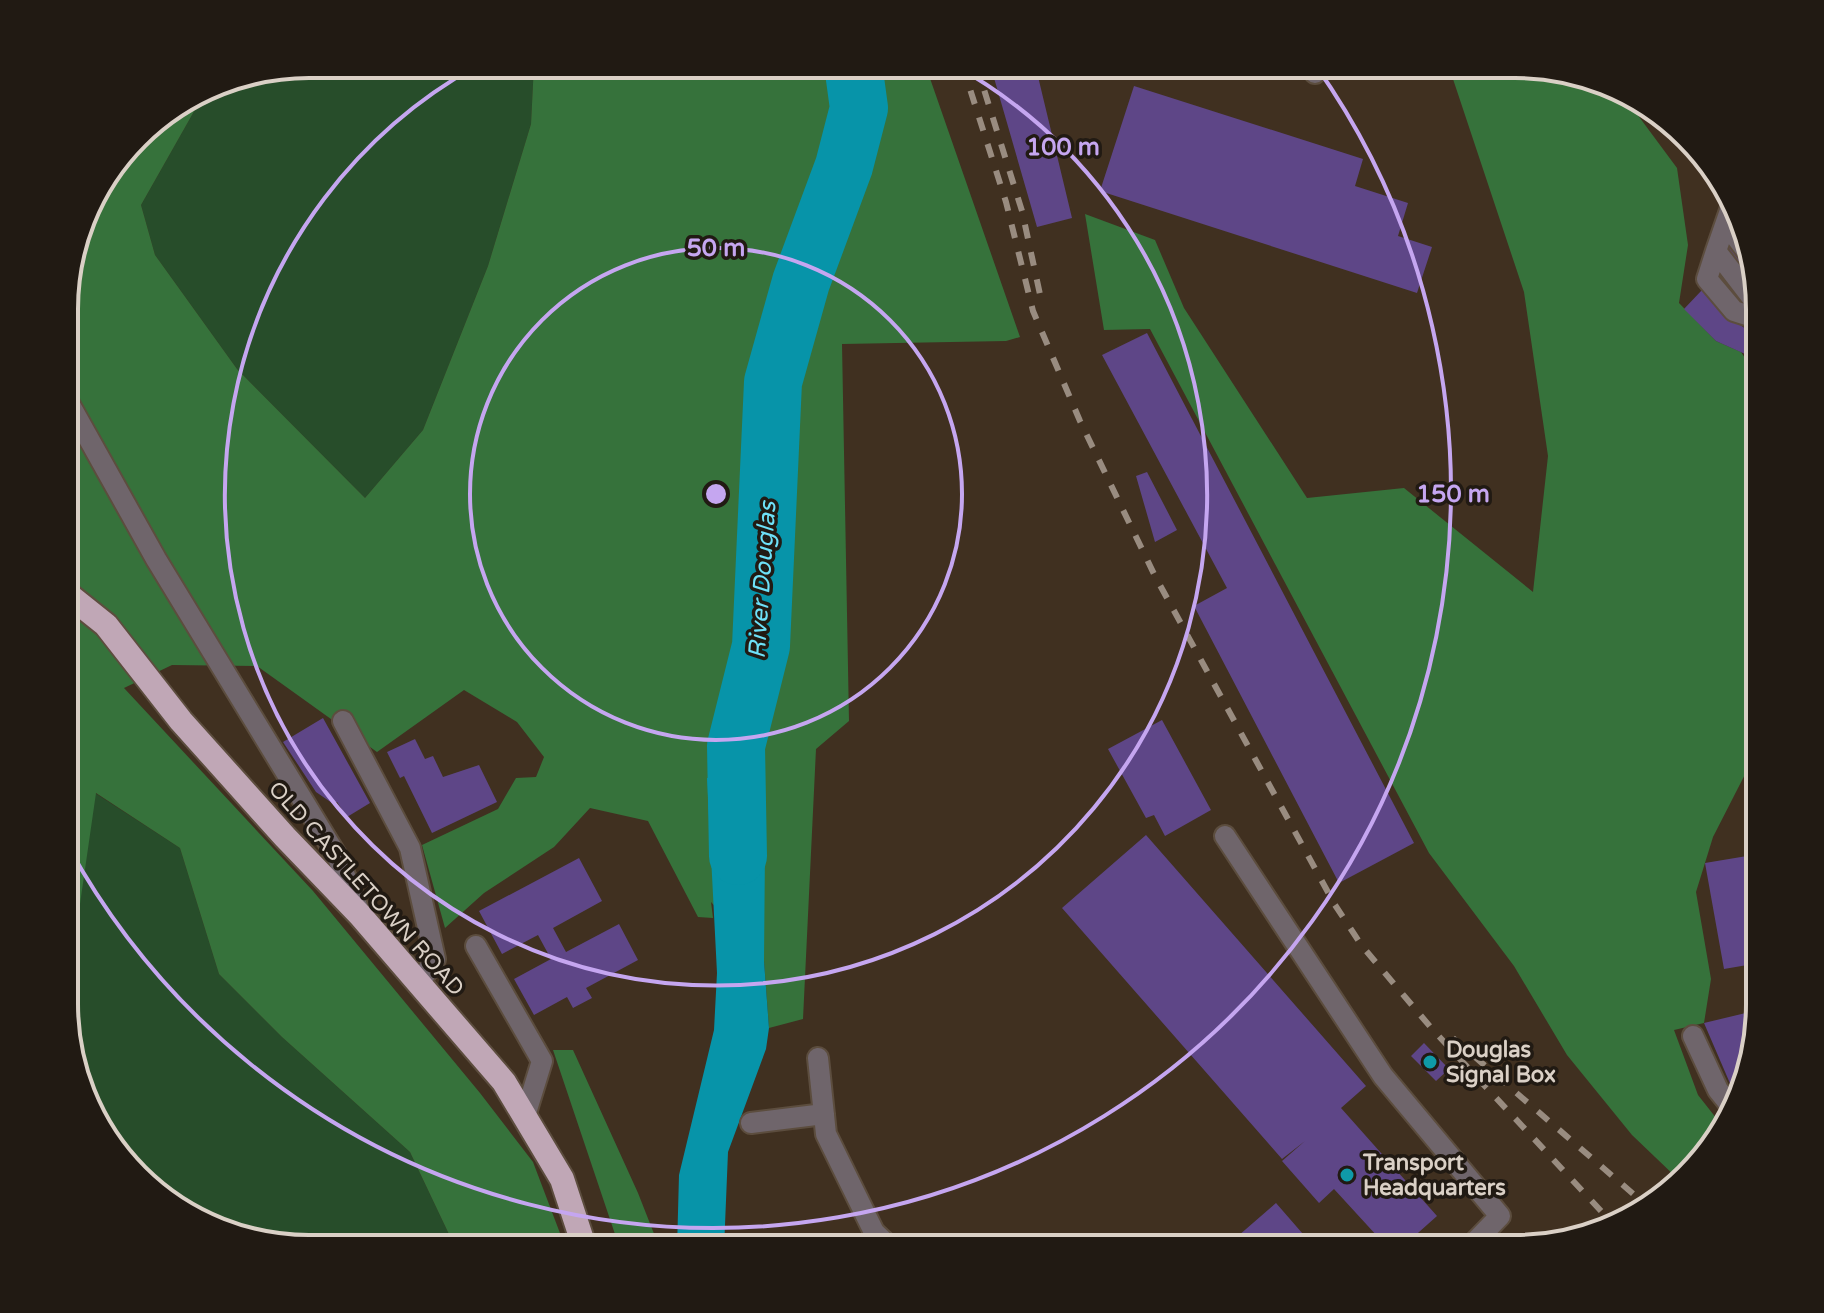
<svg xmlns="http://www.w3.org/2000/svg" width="1824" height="1313" viewBox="0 0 1824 1313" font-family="'Varela Round',sans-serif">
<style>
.green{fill:#274d2a}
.forest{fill:#36723b}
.water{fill:#0794a9}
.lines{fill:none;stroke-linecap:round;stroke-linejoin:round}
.river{stroke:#0794a9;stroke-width:58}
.building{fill:#5e4687}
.minor-casing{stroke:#5c4d3e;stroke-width:24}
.highway-casing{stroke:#5c4d3e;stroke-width:28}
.minor{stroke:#6f656b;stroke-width:20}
.highway{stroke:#c0a7b6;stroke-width:24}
.rail{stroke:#998c80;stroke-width:6;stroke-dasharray:14 14;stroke-linecap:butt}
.ring{fill:none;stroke:#c5a6f0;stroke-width:4}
.culture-dot{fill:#0f9aa8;stroke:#211a13;stroke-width:3}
.labels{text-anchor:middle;stroke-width:7;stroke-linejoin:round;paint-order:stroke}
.street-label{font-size:22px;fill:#dad0c6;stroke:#211a13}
.poi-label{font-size:22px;font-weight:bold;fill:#dad0c6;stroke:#211a13;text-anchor:start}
.water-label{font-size:24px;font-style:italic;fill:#6ee1f8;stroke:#211a13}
.rim{fill:none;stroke:#dad0c6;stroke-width:4}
.centre{fill:#c5a6f0;stroke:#211a13;stroke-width:4}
.ring-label{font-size:24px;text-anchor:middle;font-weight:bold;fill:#c5a6f0;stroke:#211a13;stroke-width:7;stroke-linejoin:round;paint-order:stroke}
</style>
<rect width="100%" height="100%" fill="#403020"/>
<path class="green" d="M 309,64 L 534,64 L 531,124 L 488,266 L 423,430 L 365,498 L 237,369 L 155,255 L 141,205 L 205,92 L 230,77 Z
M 95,793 L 180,848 L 219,974 L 282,1037 L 410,1152 L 456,1249 L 294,1248 L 230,1236 L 160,1198 L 97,1126 L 66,1035 L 66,1001 Z"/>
<path class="forest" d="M 534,64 L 925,64 L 1020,337 L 1006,341 L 842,344 L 849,721 L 816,749 L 803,1019 L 769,1028 L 764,961 L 711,902 L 713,918 L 698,917 L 648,821 L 590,808 L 554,847 L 484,893 L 445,928 L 422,845 L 498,809 L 516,778 L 536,777 L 544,757 L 517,722 L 464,690 L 377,752 L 257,666 L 172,665 L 124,688 L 313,891 L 480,1093 L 533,1162 L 566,1249 L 456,1249 L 410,1152 L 282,1037 L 219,974 L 180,848 L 96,793 L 66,1001 L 66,277 L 97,187 L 148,125 L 205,92 L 141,205 L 155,255 L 237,369 L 365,498 L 423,430 L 488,266 L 531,124 Z
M 1448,64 L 1530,65 L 1617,87 L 1677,168 L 1688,245 L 1679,303 L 1716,341 L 1741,352 L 1759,379 L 1759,747 L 1713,837 L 1696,892 L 1711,979 L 1704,1023 L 1674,1030 L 1698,1095 L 1724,1128 L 1709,1153 L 1678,1179 L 1632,1135 L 1567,1055 L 1514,966 L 1429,853 L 1150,329 L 1104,330 L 1085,214 L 1155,240 L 1184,308 L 1307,498 L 1404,488 L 1533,592 L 1548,456 L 1524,292 Z
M 553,1050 L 573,1050 L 638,1193 L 660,1249 L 620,1249 Z"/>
<path class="water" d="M 757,773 L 765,849 L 764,961 L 769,1028 L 766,1049 L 728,1152 L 724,1249 L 677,1249 L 679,1175 L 714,1030 L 717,973 L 707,778 Z"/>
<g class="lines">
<path class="river" d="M 738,856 L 736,746 L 761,646 L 773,382 L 801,282 L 844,166 L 859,108 L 853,64"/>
</g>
<path class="building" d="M 990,64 L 1035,64 L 1072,218 L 1037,227 Z
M 1134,86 L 1363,159 L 1355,186 L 1408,203 L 1398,236 L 1432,247 L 1417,293 L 1100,191 Z
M 1737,230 L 1745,241 L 1758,290 L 1726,315 L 1753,334 L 1750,342 L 1759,346 L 1754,358 L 1716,341 L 1684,309 L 1702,290 L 1704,293 L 1730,273 L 1712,250 Z
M 1147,333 L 1414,843 L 1339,883 L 1194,606 L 1227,588 L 1102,355 Z
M 1147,472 L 1177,530 L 1155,542 L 1136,476 Z
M 323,718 L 370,803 L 347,817 L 337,802 L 332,803 L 316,792 L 283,742 Z
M 1162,720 L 1211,810 L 1165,836 L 1154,815 L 1146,818 L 1108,749 Z
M 415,739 L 425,759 L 433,756 L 443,777 L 479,765 L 497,802 L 432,833 L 404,776 L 400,778 L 387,752 Z
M 1146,835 L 1366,1086 L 1341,1108 L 1437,1216 L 1400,1249 L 1389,1249 L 1334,1189 L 1319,1203 L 1282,1161 L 1305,1141 L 1282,1159 L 1062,908 Z
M 1759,854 L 1759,963 L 1724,969 L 1705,863 Z
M 579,858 L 602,901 L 553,928 L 566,952 L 619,924 L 638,960 L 586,988 L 592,998 L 573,1008 L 567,997 L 534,1015 L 514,979 L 551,959 L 538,935 L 502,954 L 479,911 Z
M 1754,1011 L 1759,1020 L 1740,1099 L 1732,1088 L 1704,1023 Z
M 1424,1043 L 1449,1069 L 1436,1081 L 1411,1056 Z
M 1276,1203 L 1316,1249 L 1223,1249 Z"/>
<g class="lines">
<g class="minor-casing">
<path id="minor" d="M 1315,64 L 1315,73
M 1734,199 L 1716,251 L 1759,307
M 1726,224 L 1749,254
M 1716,251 L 1707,279 L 1734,311 L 1759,319
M 66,398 L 156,559 L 338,858 L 359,911
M 66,632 L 71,597
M 343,721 L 410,848 L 435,959 L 420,982
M 1225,836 L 1383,1076 L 1500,1216 L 1468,1249
M 476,946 L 542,1061 L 525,1116
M 1693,1036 L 1718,1090 L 1734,1110
M 818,1058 L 826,1134 L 874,1232 L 892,1249
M 751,1123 L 824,1114"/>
</g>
<g class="highway-casing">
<path id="highway" d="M 66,593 L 106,625 L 181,721 L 285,837 L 360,915 L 504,1082 L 562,1179 L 585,1249"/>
</g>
<use href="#minor" class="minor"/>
<use href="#highway" class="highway"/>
<path class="rail" d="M 962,64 L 1006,202 L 1033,311 L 1080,421 L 1155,576 L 1335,905 L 1362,946 L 1433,1030 L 1615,1226
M 976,64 L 1022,211 L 1041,299
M 1453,1038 L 1646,1205"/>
</g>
<g class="ring">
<circle cx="716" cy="494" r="246"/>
<path d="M954 65A491 491 0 1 1 478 65"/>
<path d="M1316 66A737 737 0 1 1 68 846"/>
</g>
<g class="culture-dot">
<circle cx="1430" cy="1062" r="8"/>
<circle cx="1347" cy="1175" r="8"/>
</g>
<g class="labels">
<g class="street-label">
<text transform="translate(367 888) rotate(48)" y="8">OLD CASTLETOWN ROAD</text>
</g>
<g class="poi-label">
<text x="1446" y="1057">Douglas<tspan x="1446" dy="25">Signal Box</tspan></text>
<text x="1363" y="1170">Transport<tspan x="1363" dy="25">Headquarters</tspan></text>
</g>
<g class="water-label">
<text transform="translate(762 580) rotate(-86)" y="8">River Douglas</text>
</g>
</g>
<path d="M0 0H1824V1313H0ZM309 78H1515A231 231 0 0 1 1746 309V1004A231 231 0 0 1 1515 1235H309A231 231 0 0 1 78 1004V309A231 231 0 0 1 309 78Z" fill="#211a13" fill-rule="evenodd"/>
<path class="rim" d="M309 78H1515A231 231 0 0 1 1746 309V1004A231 231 0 0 1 1515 1235H309A231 231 0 0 1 78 1004V309A231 231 0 0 1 309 78Z"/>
<circle cx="716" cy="494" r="12" class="centre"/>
<g class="ring-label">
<text x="1063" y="155">100 m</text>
<text x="716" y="256">50 m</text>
<text x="1453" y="502">150 m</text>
</g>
</svg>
